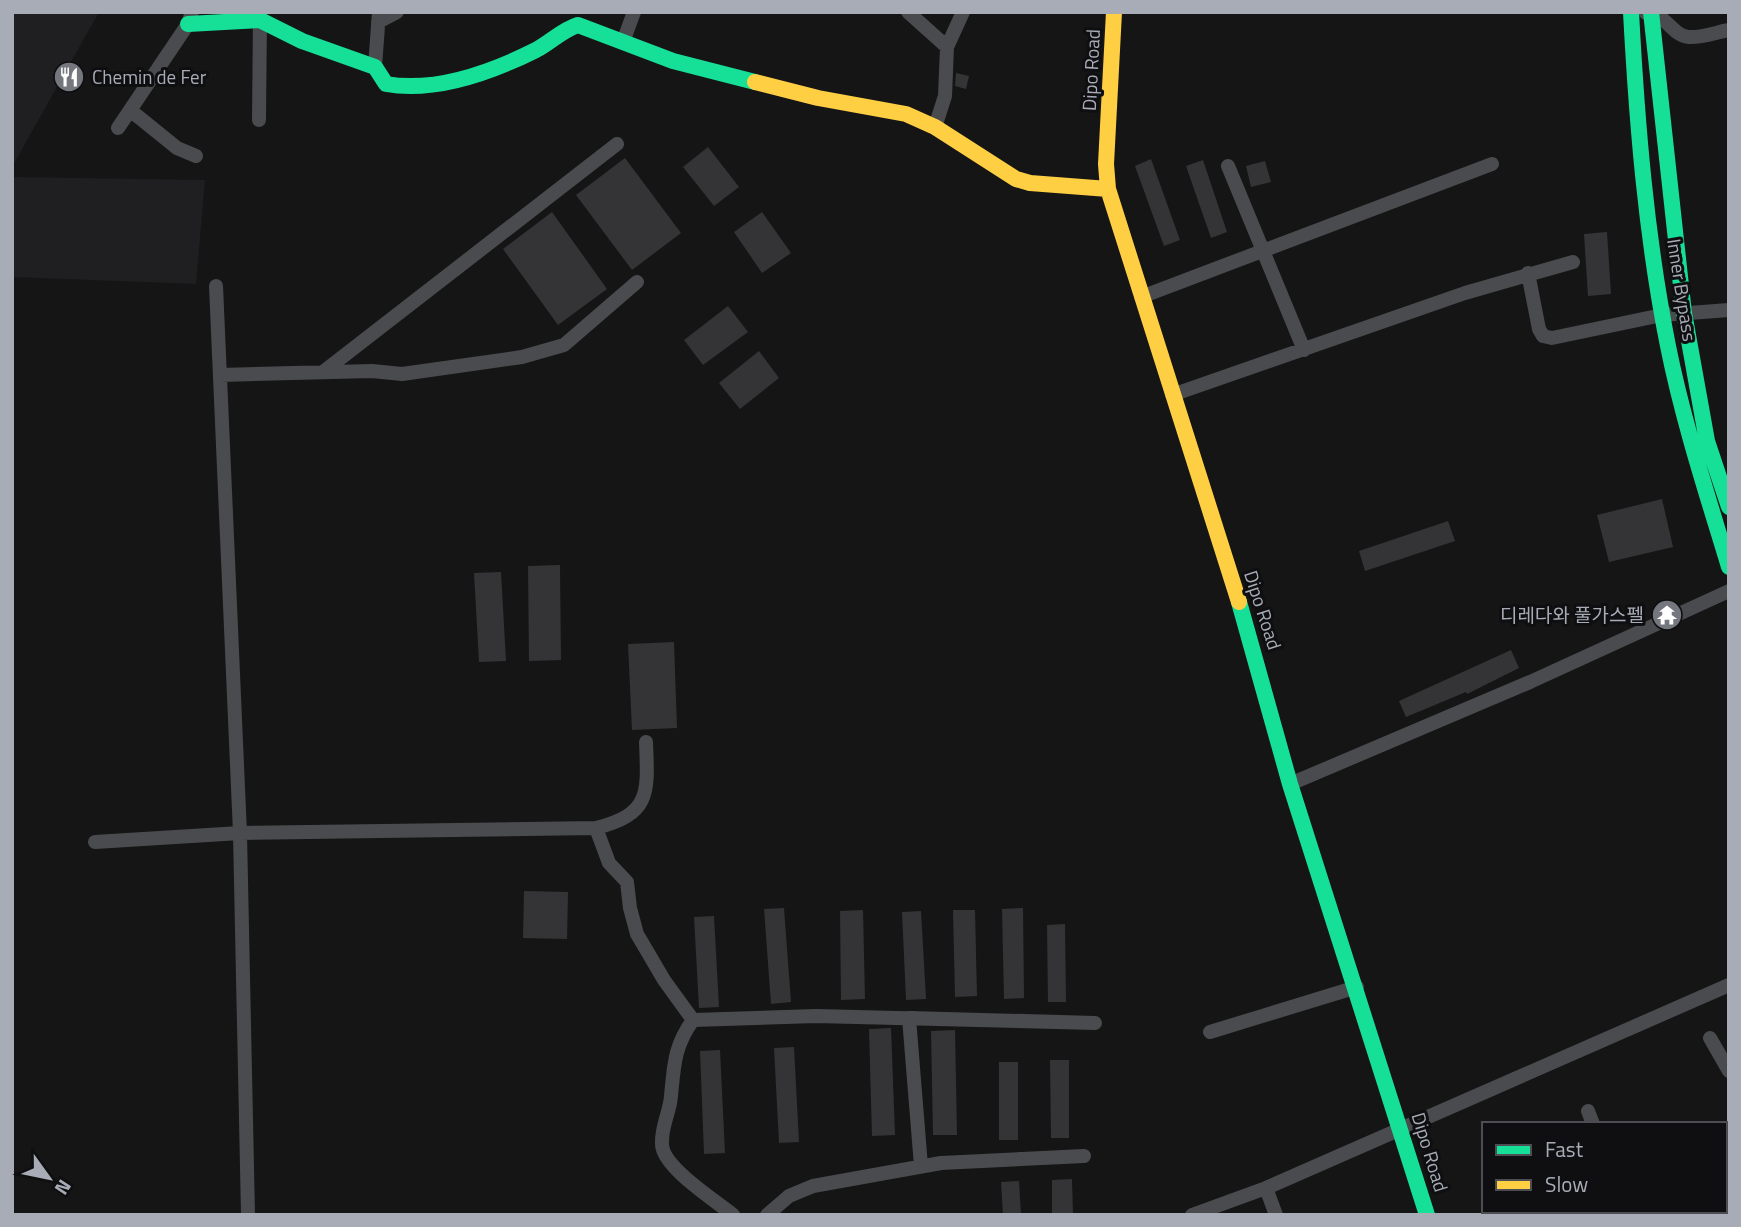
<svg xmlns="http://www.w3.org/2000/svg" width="1741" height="1227" viewBox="0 0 1741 1227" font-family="'Titillium Web','Noto Sans KR',sans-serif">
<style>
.built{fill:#1f1f21}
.building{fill:#343436}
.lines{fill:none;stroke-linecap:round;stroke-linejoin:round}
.street{stroke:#494b4e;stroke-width:14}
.fast{stroke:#16e098;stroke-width:16}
.slow{stroke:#ffcf43;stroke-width:16}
.labels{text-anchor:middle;stroke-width:6;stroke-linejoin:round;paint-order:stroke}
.street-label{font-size:19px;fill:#a7acb6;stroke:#0f0f11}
.poi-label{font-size:19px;fill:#a7acb6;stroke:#0f0f11;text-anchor:start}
</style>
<rect width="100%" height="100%" fill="#151515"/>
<path class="built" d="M 12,12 L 99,12 L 12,167 Z
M 12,177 L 205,180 L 196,284 L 12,277 Z"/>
<path class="building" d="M 956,73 L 969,76 L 966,89 L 955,86 Z
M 708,147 L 739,187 L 714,206 L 683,167 Z
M 625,158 L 681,233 L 632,270 L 576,195 Z
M 1151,159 L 1180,240 L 1164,246 L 1135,166 Z
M 1203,160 L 1227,232 L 1211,238 L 1186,166 Z
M 1265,161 L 1271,182 L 1251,187 L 1246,166 Z
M 552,212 L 607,289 L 558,325 L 503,249 Z
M 762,212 L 791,253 L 762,273 L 734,232 Z
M 1607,232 L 1611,294 L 1588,296 L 1584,234 Z
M 728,306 L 748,332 L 703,365 L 684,340 Z
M 759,351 L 779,378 L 740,409 L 719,383 Z
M 1662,499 L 1673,547 L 1609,562 L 1597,515 Z
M 1448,521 L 1455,541 L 1365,571 L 1359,551 Z
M 560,565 L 561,660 L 529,661 L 528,566 Z
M 501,572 L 506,661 L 479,662 L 474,573 Z
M 674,642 L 677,728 L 632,730 L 628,644 Z
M 1511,650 L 1519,668 L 1467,694 L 1466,692 L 1406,717 L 1399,701 Z
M 524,891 L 568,892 L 567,939 L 523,938 Z
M 784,908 L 791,1002 L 771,1004 L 764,909 Z
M 1023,908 L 1024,998 L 1004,999 L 1002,909 Z
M 863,910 L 865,999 L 841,1000 L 840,911 Z
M 953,910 L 975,910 L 977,996 L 955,997 Z
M 921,911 L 926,999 L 906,1000 L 902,912 Z
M 714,916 L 719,1007 L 699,1008 L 694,917 Z
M 1065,924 L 1066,1002 L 1048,1002 L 1047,925 Z
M 891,1028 L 895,1135 L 872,1136 L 869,1029 Z
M 955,1030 L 957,1135 L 933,1135 L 931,1031 Z
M 794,1047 L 799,1142 L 779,1143 L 774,1048 Z
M 720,1050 L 725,1153 L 704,1154 L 700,1051 Z
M 1050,1060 L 1069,1060 L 1069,1138 L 1051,1138 Z
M 999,1062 L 1018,1062 L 1018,1140 L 999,1140 Z
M 1072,1179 L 1073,1215 L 1052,1215 L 1052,1180 Z
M 1019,1181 L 1021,1215 L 1003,1215 L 1001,1182 Z"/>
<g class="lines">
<path class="street" d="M 908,12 L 947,47
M 1646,13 C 1666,13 1672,36 1689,37 C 1701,38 1717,32 1729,30
M 378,22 L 397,12
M 623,42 L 634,12
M 375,67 L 379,12
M 130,110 L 177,148 L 196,156
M 259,120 L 260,14
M 935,127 L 945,96 L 947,47 L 963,12
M 118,128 L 188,24 L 192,12
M 1228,166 L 1304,350
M 1528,273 L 1539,329 L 1543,336 L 1552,338 L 1662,315 L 1729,310
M 216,286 L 240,833 L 248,1215
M 1141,297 L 1492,164
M 323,372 L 617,144
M 220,375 L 372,371 L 402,374 L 522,357 L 564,345 L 637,282
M 1172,395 L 1465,293 L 1573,262
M 1290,784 L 1530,682 L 1729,591
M 596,828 L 609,863 L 627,882 L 630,908 L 637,934 L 664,980 L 693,1020
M 95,842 L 240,833 L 596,828 C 651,814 648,793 646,742
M 909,1018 L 921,1166
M 1210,1032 L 1357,987
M 1710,1038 L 1729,1071
M 1588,1111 L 1593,1124
M 1266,1188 L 1276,1215
M 1518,1211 L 1519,1215
M 1629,1211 L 1630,1215
M 733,1215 C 715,1200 662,1167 662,1144 C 661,1126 670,1112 671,1096 C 674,1066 674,1046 693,1020 L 816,1016 L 1095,1023 L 909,1018
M 767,1215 L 789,1196 L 813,1186 L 941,1163 L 1084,1156
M 1192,1215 L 1266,1188 L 1729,985"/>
<path class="fast" d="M 1631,12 C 1637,124 1646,236 1668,346 C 1683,421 1707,494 1729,567
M 1651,12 L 1684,313 L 1707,441 L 1729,507
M 188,24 L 260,20 L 302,41 L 375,67 L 386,84 C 436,93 492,72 536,50 C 551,42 562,30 578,25 L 673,61 L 755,82
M 1239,602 L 1290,784 L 1427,1215"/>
<path class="slow" d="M 1114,12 L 1106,164 L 1108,189 L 1239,602
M 755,82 L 818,98 L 906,114 L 935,127 L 1016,179 L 1030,183 L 1108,189"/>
</g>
<defs>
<g id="restaurant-disc" transform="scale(1.575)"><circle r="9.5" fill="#74777e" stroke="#0f0f11"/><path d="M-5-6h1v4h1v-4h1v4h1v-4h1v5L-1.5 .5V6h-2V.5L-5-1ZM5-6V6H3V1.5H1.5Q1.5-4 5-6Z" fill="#fff"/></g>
<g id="temple-disc" transform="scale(1.575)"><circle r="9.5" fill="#74777e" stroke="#0f0f11"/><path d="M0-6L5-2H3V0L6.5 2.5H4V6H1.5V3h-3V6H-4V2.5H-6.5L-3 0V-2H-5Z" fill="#fff"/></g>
</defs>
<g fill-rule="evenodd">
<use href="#restaurant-disc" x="69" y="77"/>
<use href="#temple-disc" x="1667" y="615"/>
</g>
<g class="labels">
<g class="street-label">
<text transform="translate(1091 70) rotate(-87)" y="7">Dipo Road</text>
<text transform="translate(1682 290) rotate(81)" y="7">Inner Bypass</text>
<text transform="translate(1263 610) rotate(72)" y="7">Dipo Road</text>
<text transform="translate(1430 1152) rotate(73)" y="7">Dipo Road</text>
</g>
<g class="poi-label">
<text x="92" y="84">Chemin de Fer</text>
<text x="1644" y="622" text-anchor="end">디레다와 풀가스펠</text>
</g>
</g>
<rect width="1741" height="1227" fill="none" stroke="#a7acb6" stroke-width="28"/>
<rect x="1482" y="1122" width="245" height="91" fill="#0f0f11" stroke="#4c4e53" stroke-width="2"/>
<rect x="1496" y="1145" width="35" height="10" fill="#16e098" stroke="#4c4e53" stroke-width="2"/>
<text x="1545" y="1157" font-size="21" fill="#a7acb6">Fast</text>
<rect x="1496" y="1180" width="35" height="10" fill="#ffcf43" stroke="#4c4e53" stroke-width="2"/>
<text x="1545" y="1192" font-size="21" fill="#a7acb6">Slow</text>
<g transform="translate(49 1178) rotate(123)" stroke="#0f0f11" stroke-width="5" paint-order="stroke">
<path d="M0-5L12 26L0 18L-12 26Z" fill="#a7acb6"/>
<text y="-10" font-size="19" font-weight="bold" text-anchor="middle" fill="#a7acb6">N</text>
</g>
</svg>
